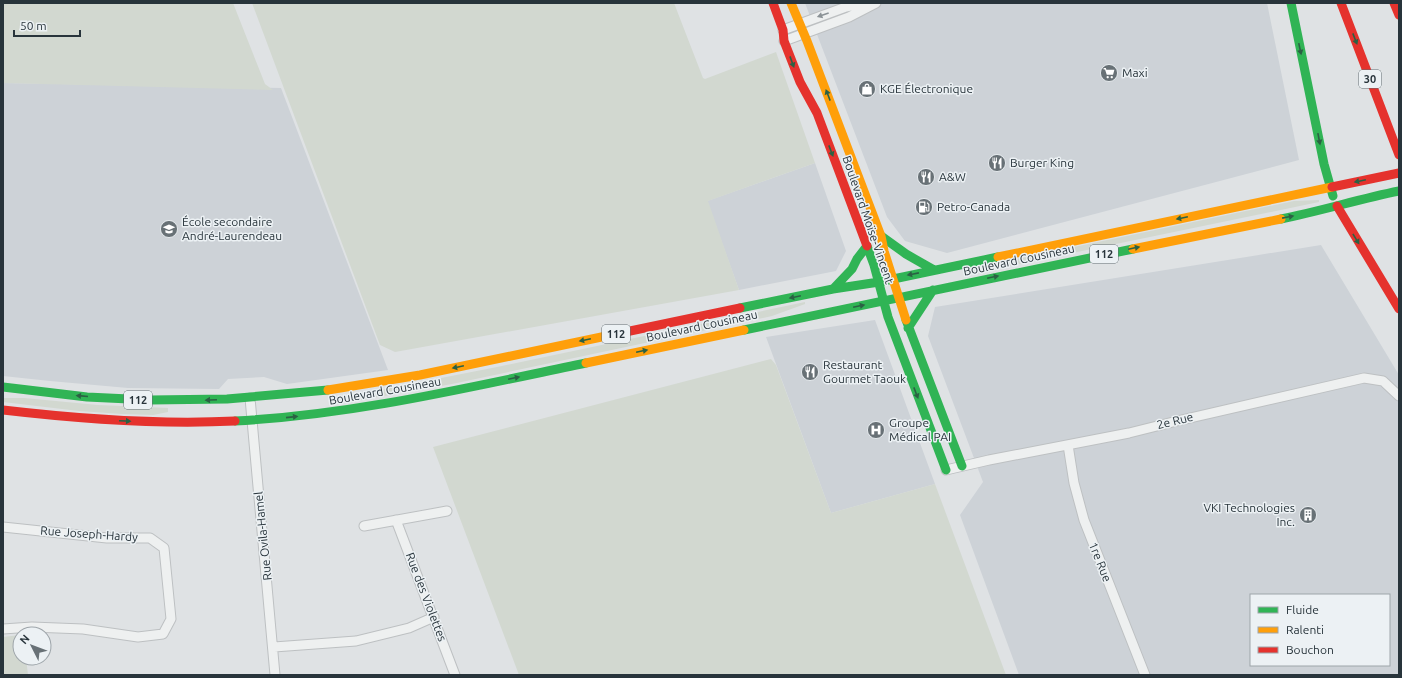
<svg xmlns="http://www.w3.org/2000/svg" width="1402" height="678" viewBox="0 0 1402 678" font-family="Ubuntu,sans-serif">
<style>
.built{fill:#cdd2d7;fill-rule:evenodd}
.green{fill:#d2d8d0}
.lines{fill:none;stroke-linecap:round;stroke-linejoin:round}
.street-casing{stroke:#bdc0c2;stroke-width:11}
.street{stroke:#eef0f0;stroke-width:9}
.fast{stroke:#30b455;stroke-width:9}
.slow{stroke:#ff9f0a;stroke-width:9}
.jam{stroke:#e5322d;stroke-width:9}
.oneway{fill:#8b9296}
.oneway2{fill:#2b6144}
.labels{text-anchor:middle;stroke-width:3;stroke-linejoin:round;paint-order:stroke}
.shield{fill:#ecf1f4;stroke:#636d72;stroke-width:1}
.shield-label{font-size:11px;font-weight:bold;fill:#28343b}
.poi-label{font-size:12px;fill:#28343b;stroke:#ecf1f4;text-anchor:start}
.street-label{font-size:12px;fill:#28343b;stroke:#ecf1f4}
</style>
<rect width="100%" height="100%" fill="#dfe2e4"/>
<path class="built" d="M 805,3 L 1267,3 L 1299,160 L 947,253 L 905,241 L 887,217 Z
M 3,83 L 281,88 L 388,370 L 287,384 L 264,377 L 228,379 L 219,389 L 128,388 L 50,381 L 3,376 Z
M 815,163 L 846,251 L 836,271 L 739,290 L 707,201 Z
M 1321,245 L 1399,375 L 1399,675 L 1019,675 L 960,515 L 983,482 L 928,336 L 935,307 ZM 1251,595 L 1389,595 L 1389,665 L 1251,665 Z
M 875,320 L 935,484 L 831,513 L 766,337 Z"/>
<path class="green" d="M 3,3 L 233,3 L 265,84 L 273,90 L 3,83 Z
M 252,3 L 674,3 L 703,78 L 705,79 L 776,52 L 815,163 L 708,201 L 739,290 L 395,352 L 380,345 Z
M 1319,200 L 1319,202 L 966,275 L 966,273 L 993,264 L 1294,201 Z
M 805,302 L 805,304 L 772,316 L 452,384 L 350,402 L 349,399 L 370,392 L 497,367 Z
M 771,359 L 776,365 L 831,513 L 935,484 L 1006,675 L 519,675 L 433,447 Z
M 3,398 L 24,398 L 98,405 L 168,408 L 168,412 L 153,415 L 122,414 L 79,411 L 3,402 Z
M 20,635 L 20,658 L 26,658 L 28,675 L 3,675 L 3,637 Z"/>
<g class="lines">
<g class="street-casing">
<path id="street" d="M 783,30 L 846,7 L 864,3
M 784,41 L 849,17 L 876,3
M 250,398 L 275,675
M 1068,445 L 1074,483 L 1084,520 L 1145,675
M 946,470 L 989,460 L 1129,433 L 1177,421 L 1364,378 L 1383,381 L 1399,396
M 396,520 L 455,675
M 364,526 L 447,511
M 3,527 L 107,538 L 150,538 L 164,548 L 171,619 L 163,634 L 138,637 L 83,629 L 32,627 L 3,629
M 274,647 L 356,641 L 409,628 L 434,617"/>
</g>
<use href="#street" class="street"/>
<path class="fast" d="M 1291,3 L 1324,164 L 1333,196
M 1281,219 C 1321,211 1359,199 1399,191
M 881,236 L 906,254 L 934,270
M 867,246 L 874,265 L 888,317 L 946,470
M 833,289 L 852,269 L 857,259 L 867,246
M 740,308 L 833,289 L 879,282 L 998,257
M 906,320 L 962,466
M 908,328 L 933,290
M 744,330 L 1133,249
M 3,387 L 87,397 L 150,400 L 227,399 L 328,390
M 235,421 C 354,415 470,387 586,363"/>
<path class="slow" d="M 791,3 L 807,41 L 881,236 L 884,251 L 906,320
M 1133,249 L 1281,219
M 998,257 L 1332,187
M 586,363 L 744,330
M 328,390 L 420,375 L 611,335"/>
<path class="jam" d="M 773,3 L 783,30 L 784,41 L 800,82 L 817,113 L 867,246
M 1341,3 L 1399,155
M 1394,3 L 1399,15
M 1332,187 L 1399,173
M 1337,206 L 1399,309
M 611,335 L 740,308
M 3,410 C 80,419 157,425 235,421"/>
</g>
<defs><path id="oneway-solid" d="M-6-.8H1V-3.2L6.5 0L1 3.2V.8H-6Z"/></defs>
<use class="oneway" href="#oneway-solid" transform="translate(823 15) rotate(161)"/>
<g class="oneway2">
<use href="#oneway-solid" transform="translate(1355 39) rotate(69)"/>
<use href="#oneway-solid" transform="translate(1300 49) rotate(78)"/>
<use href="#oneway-solid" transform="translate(792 62) rotate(70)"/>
<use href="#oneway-solid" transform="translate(828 95) rotate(-111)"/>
<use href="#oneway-solid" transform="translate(1319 139) rotate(79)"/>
<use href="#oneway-solid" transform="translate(831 151) rotate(69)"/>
<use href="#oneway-solid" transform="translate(1360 181) rotate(168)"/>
<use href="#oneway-solid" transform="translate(1288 217) rotate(-11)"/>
<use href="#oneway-solid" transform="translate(1182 218) rotate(168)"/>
<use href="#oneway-solid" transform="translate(1356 239) rotate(59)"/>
<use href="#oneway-solid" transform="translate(1134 248) rotate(-12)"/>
<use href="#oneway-solid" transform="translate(913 274) rotate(169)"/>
<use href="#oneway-solid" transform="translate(993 277) rotate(-12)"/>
<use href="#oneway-solid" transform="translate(795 297) rotate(168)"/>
<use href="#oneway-solid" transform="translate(859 306) rotate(-12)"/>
<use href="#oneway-solid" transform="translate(585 340) rotate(168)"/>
<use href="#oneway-solid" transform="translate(642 351) rotate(-12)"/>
<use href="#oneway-solid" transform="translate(458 367) rotate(168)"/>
<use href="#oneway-solid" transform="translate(514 378) rotate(-12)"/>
<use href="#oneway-solid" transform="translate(916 393) rotate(69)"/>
<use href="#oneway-solid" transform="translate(82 396) rotate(-175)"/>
<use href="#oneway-solid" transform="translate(211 400) rotate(178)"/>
<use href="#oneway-solid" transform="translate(292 417) rotate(-6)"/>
<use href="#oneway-solid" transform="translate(125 421) rotate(2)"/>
</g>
<defs>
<g id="supermarket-disc" transform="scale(0.9)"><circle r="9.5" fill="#687176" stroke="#ecf1f4"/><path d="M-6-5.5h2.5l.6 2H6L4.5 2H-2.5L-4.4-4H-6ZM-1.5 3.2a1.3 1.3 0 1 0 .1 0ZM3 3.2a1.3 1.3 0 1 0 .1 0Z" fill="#fff"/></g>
<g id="shop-disc" transform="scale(0.9)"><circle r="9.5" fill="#687176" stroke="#ecf1f4"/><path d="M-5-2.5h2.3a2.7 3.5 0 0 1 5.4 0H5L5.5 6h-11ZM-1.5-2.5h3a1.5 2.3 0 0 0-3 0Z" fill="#fff"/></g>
<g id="restaurant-disc" transform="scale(0.9)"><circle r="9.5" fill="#687176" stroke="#ecf1f4"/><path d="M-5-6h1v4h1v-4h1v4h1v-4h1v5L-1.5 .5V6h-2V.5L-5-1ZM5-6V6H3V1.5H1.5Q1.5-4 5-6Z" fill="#fff"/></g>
<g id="fuel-disc" transform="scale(0.9)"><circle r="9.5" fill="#687176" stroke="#ecf1f4"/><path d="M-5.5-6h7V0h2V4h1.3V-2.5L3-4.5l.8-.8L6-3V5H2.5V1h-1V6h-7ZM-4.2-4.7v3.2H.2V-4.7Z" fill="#fff"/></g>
<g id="school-disc" transform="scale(0.9)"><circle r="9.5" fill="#687176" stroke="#ecf1f4"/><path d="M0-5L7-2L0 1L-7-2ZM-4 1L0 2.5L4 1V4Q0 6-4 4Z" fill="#fff"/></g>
<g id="hospital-disc" transform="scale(0.9)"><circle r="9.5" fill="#687176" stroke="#ecf1f4"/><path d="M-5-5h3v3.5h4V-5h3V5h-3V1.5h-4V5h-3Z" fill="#fff"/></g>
<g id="building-disc" transform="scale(0.9)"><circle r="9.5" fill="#687176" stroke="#ecf1f4"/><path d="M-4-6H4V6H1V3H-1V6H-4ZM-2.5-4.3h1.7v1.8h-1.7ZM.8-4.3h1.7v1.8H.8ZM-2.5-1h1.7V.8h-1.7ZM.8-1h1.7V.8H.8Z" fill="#fff"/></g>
</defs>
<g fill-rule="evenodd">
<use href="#supermarket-disc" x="1109" y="73"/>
<use href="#shop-disc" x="867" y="89"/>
<use href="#restaurant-disc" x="997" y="163"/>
<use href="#restaurant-disc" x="926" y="177"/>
<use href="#fuel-disc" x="924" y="207"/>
<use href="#school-disc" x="169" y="229"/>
<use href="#restaurant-disc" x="810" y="372"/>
<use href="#hospital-disc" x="876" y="430"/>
<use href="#building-disc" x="1308" y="515"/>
</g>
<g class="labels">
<g class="shield">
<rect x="1359" y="70" width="22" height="18" rx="3"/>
<rect x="1090" y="245" width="28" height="18" rx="3"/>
<rect x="602" y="325" width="28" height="18" rx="3"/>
<rect x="124" y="391" width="28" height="18" rx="3"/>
</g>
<g class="shield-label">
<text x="1370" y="83">30</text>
<text x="1104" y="258">112</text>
<text x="616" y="338">112</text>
<text x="138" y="404">112</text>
</g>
<g class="poi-label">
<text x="1122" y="77">Maxi</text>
<text x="880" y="93">KGE Électronique</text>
<text x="1010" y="167">Burger King</text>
<text x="939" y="181">A&amp;W</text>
<text x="937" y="211">Petro-Canada</text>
<text x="182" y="226">École secondaire<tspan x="182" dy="14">André-Laurendeau</tspan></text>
<text x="823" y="369">Restaurant<tspan x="823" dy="14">Gourmet Taouk</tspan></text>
<text x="889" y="427">Groupe<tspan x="889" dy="14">Médical PAI</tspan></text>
<text x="1295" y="512" text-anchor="end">VKI Technologies<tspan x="1295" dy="14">Inc.</tspan></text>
</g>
<g class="street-label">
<text transform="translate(868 220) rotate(71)" y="4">Boulevard Moïse-Vincent</text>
<text transform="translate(1019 260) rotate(-12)" y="4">Boulevard Cousineau</text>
<text transform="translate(702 326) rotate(-12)" y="4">Boulevard Cousineau</text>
<text transform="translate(385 391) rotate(-10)" y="4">Boulevard Cousineau</text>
<text transform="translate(1175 421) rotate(-14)" y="4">2e Rue</text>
<text transform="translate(89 534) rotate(4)" y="4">Rue Joseph-Hardy</text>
<text transform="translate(263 536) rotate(-96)" y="4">Rue Ovila-Hamel</text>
<text transform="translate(1100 562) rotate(68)" y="4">1re Rue</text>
<text transform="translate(426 597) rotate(69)" y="4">Rue des Violettes</text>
</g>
</g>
<rect width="1402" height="678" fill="none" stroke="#28343b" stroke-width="8"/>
<rect x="1250" y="594" width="140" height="72" fill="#ecf1f4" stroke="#9ea5aa"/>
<rect x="1258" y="607" width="20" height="6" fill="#30b455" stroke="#9ea5aa"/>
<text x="1286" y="614" font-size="12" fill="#28343b">Fluide</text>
<rect x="1258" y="627" width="20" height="6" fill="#ff9f0a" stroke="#9ea5aa"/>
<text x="1286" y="634" font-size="12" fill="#28343b">Ralenti</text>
<rect x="1258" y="647" width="20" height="6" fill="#e5322d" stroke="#9ea5aa"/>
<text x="1286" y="654" font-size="12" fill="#28343b">Bouchon</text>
<g transform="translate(32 646) rotate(312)"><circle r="19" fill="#ecf1f4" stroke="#9ea5aa"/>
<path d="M0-3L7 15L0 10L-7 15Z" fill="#687176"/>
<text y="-6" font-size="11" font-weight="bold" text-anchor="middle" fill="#28343b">N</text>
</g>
<path d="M14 30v6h66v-6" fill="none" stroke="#28343b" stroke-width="2"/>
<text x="20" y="30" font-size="12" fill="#28343b" stroke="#ecf1f4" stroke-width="3" paint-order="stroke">50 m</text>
</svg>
